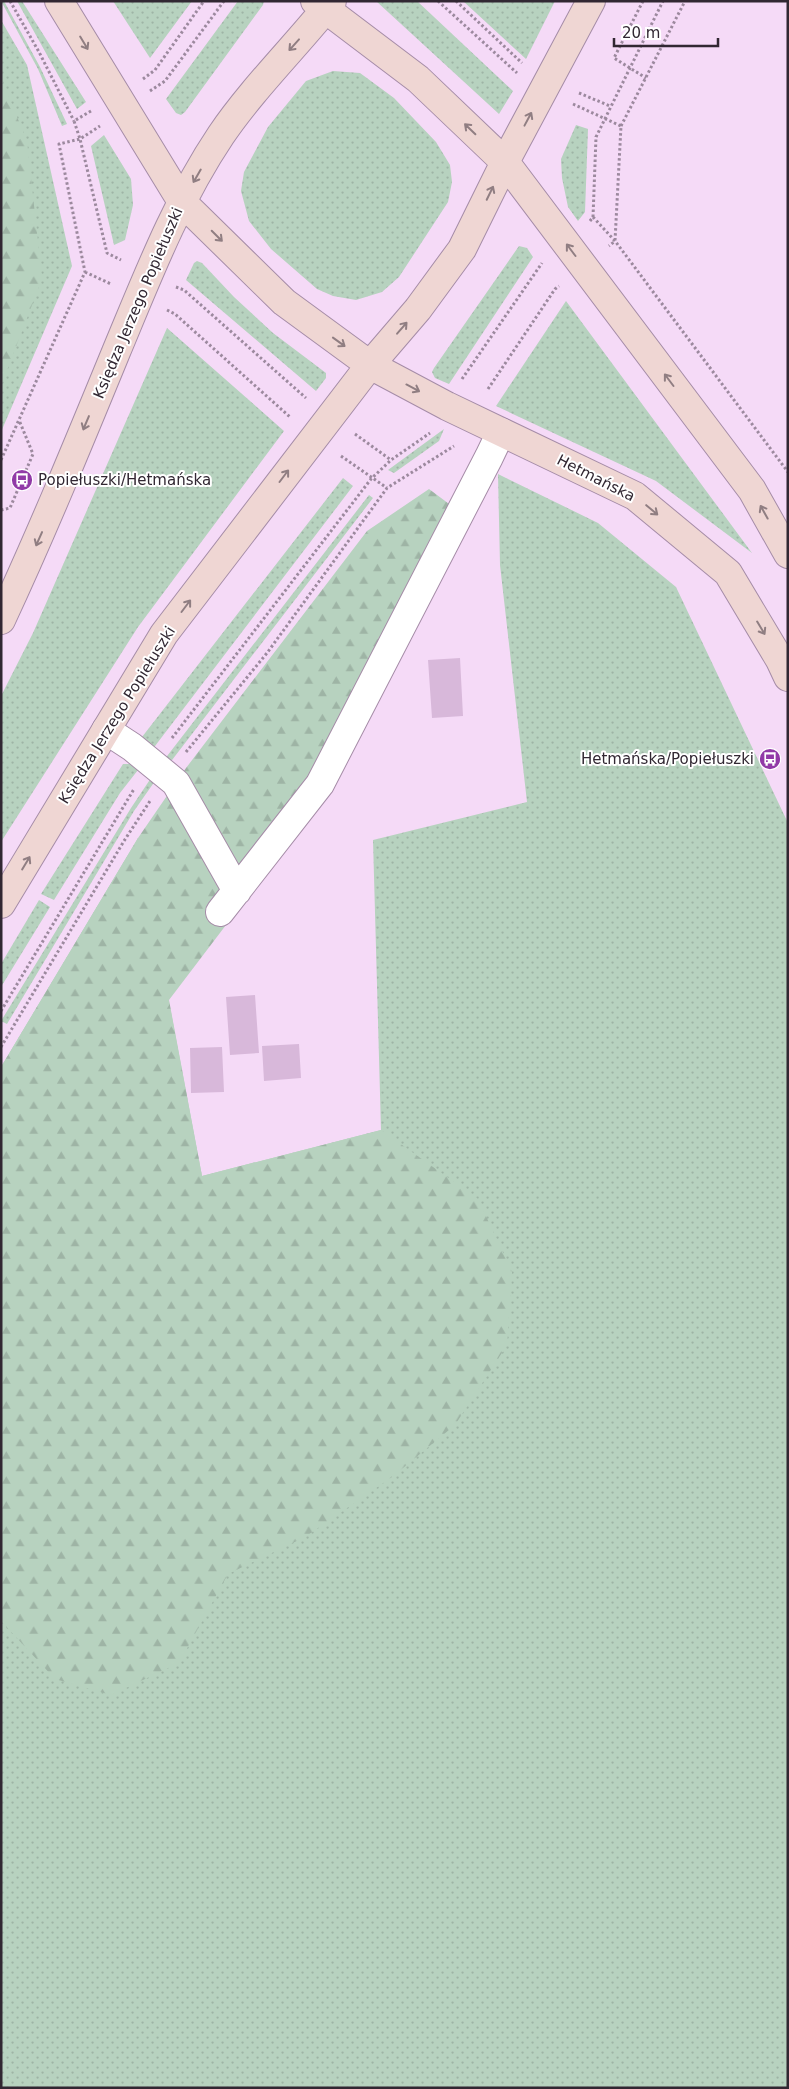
<svg xmlns="http://www.w3.org/2000/svg" width="789" height="2089" viewBox="0 0 789 2089" font-family="'DejaVu Sans',sans-serif">
<style>
.green{fill:url(#green-dots)}
.forest{fill:url(#forest-firs)}
.building{fill:#d8b8da}
.lines{fill:none;stroke-linecap:round;stroke-linejoin:round}
.minor-casing{stroke:#a58ca7;stroke-width:30}
.secondary-casing{stroke:#a58ca7;stroke-width:30}
.path{stroke:#9c899e;stroke-width:3;stroke-dasharray:2.5 2.5;stroke-linecap:butt}
.minor{stroke:#fff;stroke-width:28}
.secondary{stroke:#efd6d3;stroke-width:28}
.oneway{stroke:#907e82}
.labels{text-anchor:middle;stroke-width:4;stroke-linejoin:round;paint-order:stroke}
.street-label{font-size:15px;fill:#312732;stroke:#fff}
.poi-label{font-size:15px;fill:#312732;stroke:#fff;text-anchor:start}
</style>
<defs>
<pattern id="green-dots" width="8" height="8" patternUnits="userSpaceOnUse" patternTransform="scale(1.25)"><rect width="8" height="8" fill="#b7d2bf"/><path d="M2 2h.1M6 6h.1" fill="none" stroke="#9eb4a5" stroke-width="1.8" stroke-linecap="round"/></pattern>
<pattern id="forest-firs" width="22" height="20" patternUnits="userSpaceOnUse" patternTransform="scale(1.25)"><rect width="22" height="20" fill="#b7d2bf"/><path d="M5 1l3.5 6h-7zM16 11l3.5 6h-7z" fill="#9eb4a5"/></pattern>
</defs>
<rect width="100%" height="100%" fill="#f5daf7"/>
<path class="green" d="M 1,1 L 4,1 L 40,67 L 67,124 L 62,126 L 38,69 Z
M 17,1 L 22,1 L 86,102 L 77,109 Z
M 113,1 L 192,1 L 150,58 Z
M 238,1 L 264,1 L 263,5 L 185,112 L 181,115 L 176,113 L 166,99 Z
M 376,1 L 417,1 L 513,91 L 499,114 Z
M 463,1 L 555,1 L 526,59 Z
M 1,20 L 27,65 L 72,266 L 1,432 Z
M 333,71 L 360,73 L 394,98 L 436,142 L 450,165 L 452,182 L 448,202 L 399,277 L 382,292 L 356,300 L 333,296 L 317,289 L 271,249 L 249,221 L 241,191 L 244,172 L 268,127 L 306,81 Z
M 576,125 L 588,129 L 585,212 L 578,221 L 568,207 L 562,178 L 561,159 Z
M 104,135 L 131,179 L 133,205 L 125,240 L 114,245 L 91,146 Z
M 519,246 L 527,248 L 533,257 L 449,384 L 435,378 L 432,372 L 434,368 Z
M 197,261 L 202,263 L 234,297 L 273,333 L 326,373 L 326,378 L 316,391 L 186,280 L 194,263 Z
M 566,301 L 752,553 L 656,481 L 496,406 Z
M 167,328 L 284,431 L 138,627 L 1,842 L 1,696 L 33,633 Z
M 444,429 L 439,441 L 394,473 L 388,470 Z
M 498,474 L 598,523 L 676,587 L 788,823 L 788,2088 L 1,2088 L 1,1067 L 138,838 L 202,1176 L 381,1130 L 373,840 L 527,802 L 500,565 Z
M 343,478 L 353,486 L 152,750 L 143,743 L 142,737 Z
M 369,495 L 373,498 L 169,764 L 164,760 Z
M 123,764 L 132,764 L 138,770 L 120,793 L 54,900 L 41,894 Z
M 151,778 L 155,781 L 134,811 L 7,1024 L 1,1021 L 131,808 Z
M 39,900 L 50,907 L 1,987 L 1,964 Z"/>
<path class="forest" d="M 1,78 L 27,141 L 42,279 L 1,386 Z
M 429,489 L 472,521 L 330,788 L 169,1000 L 202,1176 L 381,1130 L 478,1199 L 512,1272 L 507,1345 L 455,1425 L 392,1477 L 305,1537 L 228,1574 L 179,1663 L 111,1695 L 55,1679 L 1,1621 L 1,1067 L 138,838 L 186,768 L 367,531 Z"/>
<path class="building" d="M 460,658 L 463,716 L 432,718 L 428,660 Z
M 255,995 L 259,1053 L 230,1055 L 226,997 Z
M 299,1044 L 301,1078 L 264,1081 L 262,1046 Z
M 222,1047 L 224,1092 L 191,1093 L 190,1048 Z"/>
<g class="lines">
<g class="minor-casing">
<path id="minor" d="M 106,730 L 132,747 L 176,783 L 237,891
M 220,912 L 320,784 L 489,457 L 501,432"/>
</g>
<g class="secondary-casing">
<path id="secondary" d="M 59,1 L 182,202 L 284,302 L 370,365 L 447,406 L 635,496 L 728,573 L 780,660 L 788,677
M 315,1 L 418,79 L 505,162 L 752,490 L 788,554
M 1,620 C 42,532 79,442 116,352 C 147,278 176,202 221,135 C 253,88 297,45 332,1
M 1,904 L 164,634 L 370,365 L 418,309 L 462,249 L 505,162 L 591,1"/>
</g>
<path class="path" d="M 10,1 L 39,52 L 74,121
M 438,1 L 517,73
M 456,1 L 522,63
M 643,1 L 614,58 L 646,78
M 143,79 L 155,70 L 204,1
M 150,91 L 165,81 L 224,1
M 579,93 L 610,106
M 573,104 L 621,126 L 615,241 L 609,246
M 91,111 L 74,121 L 80,139 L 107,253 L 121,260
M 621,126 L 685,1
M 593,217 L 615,241 L 788,472
M 590,221 L 593,217 L 596,137 L 663,1
M 85,272 L 111,284
M 176,287 L 184,290 L 306,398
M 167,310 L 175,314 L 290,417
M 462,379 L 542,263
M 488,389 L 555,289 L 559,286
M 355,434 L 391,460
M 341,456 L 387,488
M 1,460 L 85,272 L 59,144 L 80,139 L 100,126
M 1,510 L 10,508 L 33,454 L 19,420
M 172,738 L 371,479 L 391,460 L 430,433
M 186,752 L 267,653 L 387,488 L 454,446
M 1,1011 L 134,789
M 1,1047 L 124,841 L 150,801"/>
<use href="#minor" class="minor"/>
<use href="#secondary" class="secondary"/>
</g>
<defs><path id="oneway-shaft" d="M-6 0H5M1.5-3L5.5 0L1.5 3" fill="none" stroke-width="1.6" stroke-linecap="round" stroke-linejoin="round" transform="scale(1.25)"/></defs>
<g class="oneway">
<use href="#oneway-shaft" transform="translate(84 43) rotate(59)"/>
<use href="#oneway-shaft" transform="translate(294 45) rotate(132)"/>
<use href="#oneway-shaft" transform="translate(528 119) rotate(-62)"/>
<use href="#oneway-shaft" transform="translate(470 129) rotate(-136)"/>
<use href="#oneway-shaft" transform="translate(197 176) rotate(120)"/>
<use href="#oneway-shaft" transform="translate(490 193) rotate(-64)"/>
<use href="#oneway-shaft" transform="translate(217 236) rotate(45)"/>
<use href="#oneway-shaft" transform="translate(571 250) rotate(-127)"/>
<use href="#oneway-shaft" transform="translate(402 328) rotate(-49)"/>
<use href="#oneway-shaft" transform="translate(339 342) rotate(36)"/>
<use href="#oneway-shaft" transform="translate(669 380) rotate(-127)"/>
<use href="#oneway-shaft" transform="translate(413 388) rotate(28)"/>
<use href="#oneway-shaft" transform="translate(86 423) rotate(113)"/>
<use href="#oneway-shaft" transform="translate(284 476) rotate(-53)"/>
<use href="#oneway-shaft" transform="translate(652 510) rotate(40)"/>
<use href="#oneway-shaft" transform="translate(764 512) rotate(-119)"/>
<use href="#oneway-shaft" transform="translate(39 539) rotate(114)"/>
<use href="#oneway-shaft" transform="translate(186 606) rotate(-53)"/>
<use href="#oneway-shaft" transform="translate(761 628) rotate(59)"/>
<use href="#oneway-shaft" transform="translate(26 863) rotate(-59)"/>
</g>
<defs>
<g id="bus-disc" transform="scale(1.125)"><circle r="9.5" fill="#913aa7" stroke="#fff"/><path d="M-5-6H5V4H4V6H2V4H-2V6H-4V4H-5ZM-3.5-4V0h7V-4ZM-3.5 1.2v1.5H-2V1.2ZM2 1.2v1.5H3.5V1.2Z" fill="#fff"/></g>
</defs>
<g fill-rule="evenodd">
<use href="#bus-disc" x="22" y="480"/>
<use href="#bus-disc" x="770" y="759"/>
</g>
<g class="labels">
<g class="street-label">
<text transform="translate(138 303) rotate(-67)" y="5">Księdza Jerzego Popiełuszki</text>
<text transform="translate(596 478) rotate(27)" y="5">Hetmańska</text>
<text transform="translate(117 715) rotate(-58)" y="5">Księdza Jerzego Popiełuszki</text>
</g>
<g class="poi-label">
<text x="38" y="485">Popiełuszki/Hetmańska</text>
<text x="754" y="764" text-anchor="end">Hetmańska/Popiełuszki</text>
</g>
</g>
<rect width="789" height="2089" fill="none" stroke="#312732" stroke-width="5"/>
<path d="M614 38v8h104v-8" fill="none" stroke="#312732" stroke-width="2.5"/>
<text x="622" y="38" font-size="15" fill="#312732" stroke="#ffffff" stroke-width="4" paint-order="stroke">20 m</text>
</svg>
